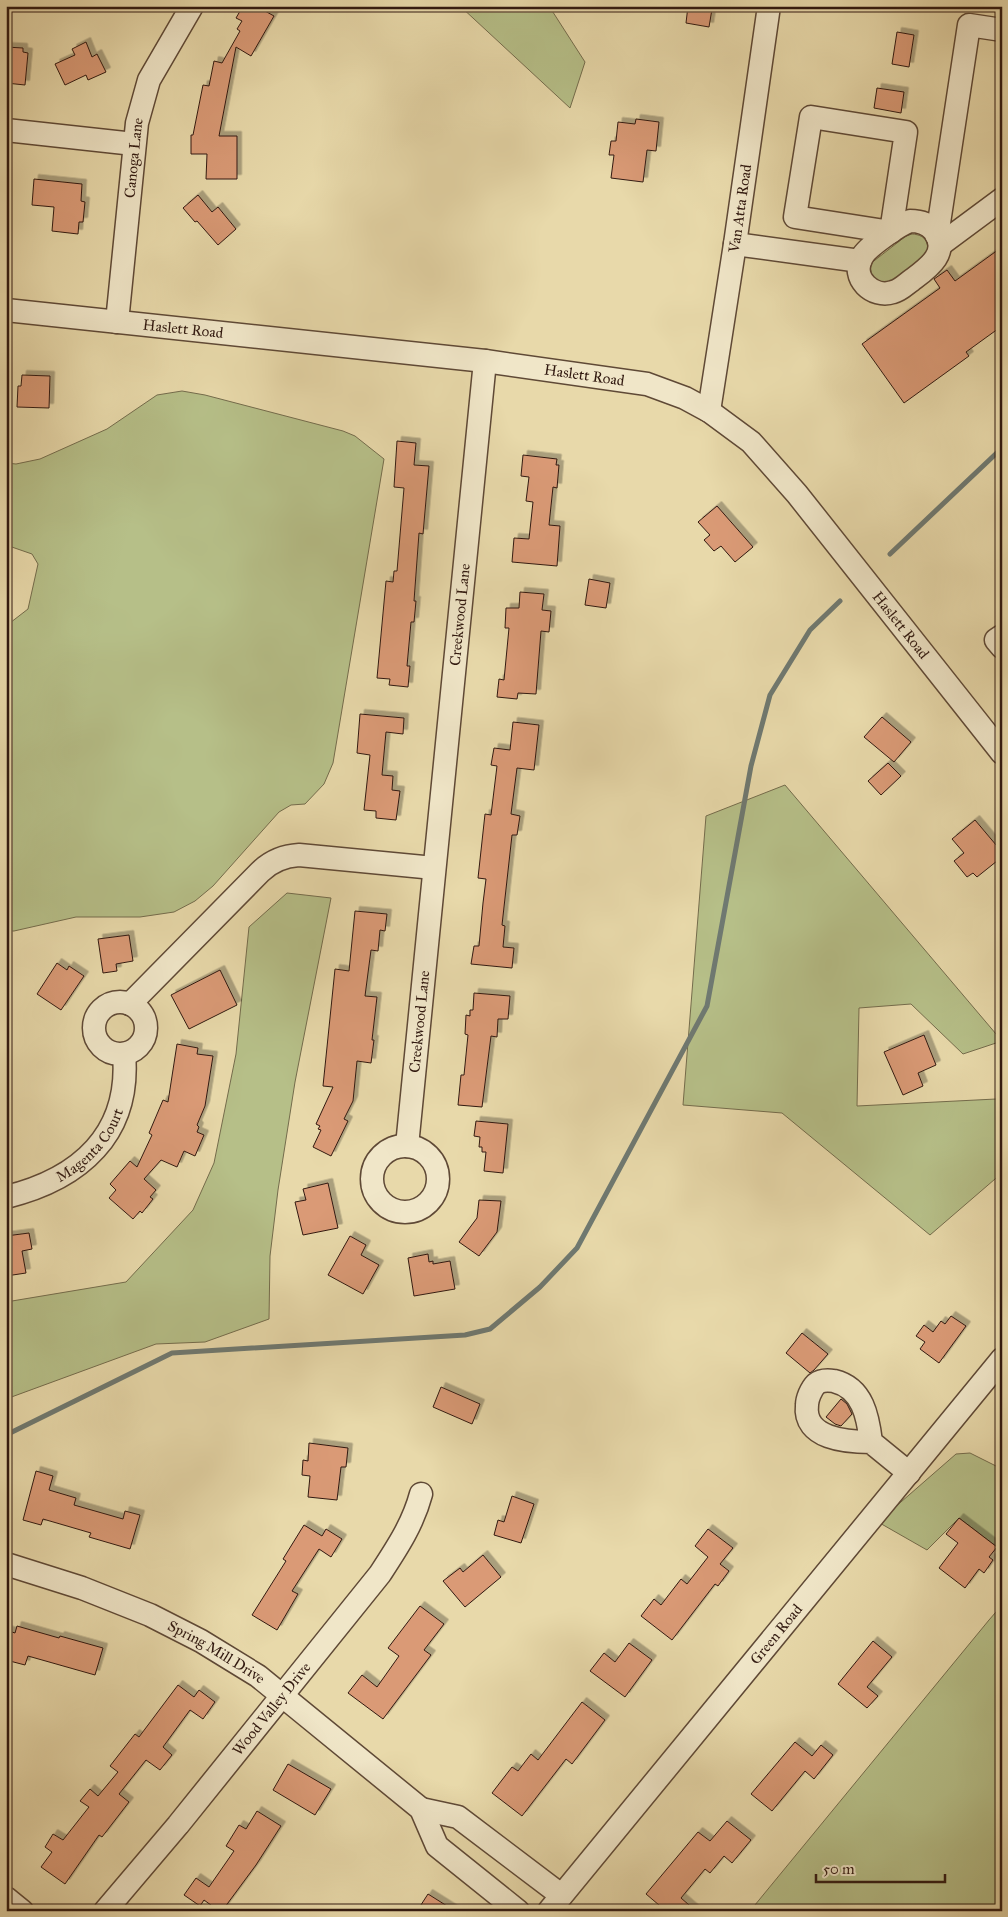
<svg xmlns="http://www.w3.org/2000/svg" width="1008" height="1917" viewBox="0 0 1008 1917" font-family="'IM FELL Great Primer',serif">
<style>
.green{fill:#b6bf88;stroke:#746c4c}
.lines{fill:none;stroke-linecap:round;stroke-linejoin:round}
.stream{stroke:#6f7971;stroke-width:5}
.building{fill:#da9a76;stroke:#311910;filter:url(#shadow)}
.minor-casing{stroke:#5f4936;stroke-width:25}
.minor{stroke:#f0e6c8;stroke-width:22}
.labels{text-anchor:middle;stroke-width:4.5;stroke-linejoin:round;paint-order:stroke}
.street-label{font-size:15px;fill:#311910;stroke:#f0e6c8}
</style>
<defs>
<filter id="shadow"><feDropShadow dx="4.5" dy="-4.5" stdDeviation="0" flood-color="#0004"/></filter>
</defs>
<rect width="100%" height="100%" fill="#e8d9aa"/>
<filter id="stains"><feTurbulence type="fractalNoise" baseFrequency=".004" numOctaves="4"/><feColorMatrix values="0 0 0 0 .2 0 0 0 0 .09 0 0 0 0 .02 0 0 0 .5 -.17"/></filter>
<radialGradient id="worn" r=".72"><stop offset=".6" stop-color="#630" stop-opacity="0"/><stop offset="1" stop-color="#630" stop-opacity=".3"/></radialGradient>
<path class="green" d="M 460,6 L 549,6 L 585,62 L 570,108 Z
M 912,234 C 927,235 930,244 927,257 L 886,287 L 868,275 L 870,264 L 906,236 Z
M 182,391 L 205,395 L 343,431 L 355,436 L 384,459 L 333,763 L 324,784 L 305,804 L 291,805 L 279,812 L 213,886 L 195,901 L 174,912 L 140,917 L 76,917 L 14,931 L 6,931 L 6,626 L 28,609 L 38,564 L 32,554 L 6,545 L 6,463 L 16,464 L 40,459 L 107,429 L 157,395 Z
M 785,785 L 1002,1041 L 963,1054 L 911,1004 L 859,1008 L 857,1106 L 996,1099 L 1002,1104 L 1002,1173 L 930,1235 L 782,1113 L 683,1105 L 706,816 Z
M 287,893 L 331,898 L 295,1082 L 278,1190 L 270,1256 L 269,1319 L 205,1342 L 156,1344 L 6,1399 L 6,1302 L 126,1282 L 193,1210 L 214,1163 L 236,1054 L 249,927 Z
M 970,1453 L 1002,1469 L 1002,1556 L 997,1547 L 959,1518 L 927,1550 L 878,1522 L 956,1454 Z
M 1002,1605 L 1002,1911 L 750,1911 L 989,1620 Z"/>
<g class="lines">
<path class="stream" d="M 890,554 L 1002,448
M 6,1435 L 172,1353 L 465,1335 L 490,1329 L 540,1287 L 577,1248 L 707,1006 L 751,766 L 770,695 L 810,630 L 840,601"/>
</g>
<path class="building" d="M 243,6 L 256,6 L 274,16 L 251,56 L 236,47 L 219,136 L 237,136 L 237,179 L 206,179 L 207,154 L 191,154 L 191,135 L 193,135 L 203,85 L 209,86 L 214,61 L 222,63 L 240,31 L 237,29 L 242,21 L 236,18 Z
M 688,6 L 712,9 L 709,27 L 686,23 Z
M 897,32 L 914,35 L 909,67 L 892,64 Z
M 86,42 L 92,57 L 97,54 L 106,72 L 88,80 L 86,75 L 65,85 L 55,64 L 75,55 L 72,49 Z
M 6,47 L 23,48 L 23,52 L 28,53 L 25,85 L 6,83 Z
M 877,88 L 904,92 L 901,113 L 874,108 Z
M 636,119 L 659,122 L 656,151 L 647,150 L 643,182 L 611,178 L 614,155 L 609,155 L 611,141 L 616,141 L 618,122 L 635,124 Z
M 34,179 L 82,184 L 81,201 L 85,202 L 83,222 L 79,222 L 78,234 L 52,231 L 54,207 L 32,205 Z
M 198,195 L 212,212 L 218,207 L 236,229 L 218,245 L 197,221 L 195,222 L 183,208 Z
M 1002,247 L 1002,326 L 966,352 L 969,356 L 904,403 L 862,344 L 940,288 L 934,279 L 947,270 L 955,281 Z
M 22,375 L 50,376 L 49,408 L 17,407 L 18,386 L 21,386 Z
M 397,441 L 416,443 L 414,465 L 429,466 L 423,534 L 419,533 L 414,601 L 416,601 L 414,622 L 411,622 L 407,666 L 410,666 L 408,687 L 389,685 L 390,679 L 377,678 L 386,581 L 393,582 L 394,571 L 397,571 L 404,488 L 394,487 Z
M 523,455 L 557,459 L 556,465 L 559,465 L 557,488 L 553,487 L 549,525 L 560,526 L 557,566 L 512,562 L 514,538 L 529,539 L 533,502 L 526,501 L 529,477 L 521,476 Z
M 717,506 L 753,547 L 735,562 L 721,546 L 714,551 L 704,540 L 710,535 L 698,522 Z
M 589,579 L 610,583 L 606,608 L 585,605 Z
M 520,592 L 544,594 L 542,610 L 551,611 L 549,632 L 541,631 L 536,694 L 518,693 L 517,699 L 497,697 L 499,679 L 504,680 L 509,628 L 505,628 L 506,608 L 519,608 Z
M 360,714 L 404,718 L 403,734 L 386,732 L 382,775 L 393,776 L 392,790 L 400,791 L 396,820 L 376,818 L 376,811 L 364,810 L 370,755 L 357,753 Z
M 882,717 L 911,742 L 894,762 L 864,737 Z
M 513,722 L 539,725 L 534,770 L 517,768 L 511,814 L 520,816 L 517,835 L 512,835 L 502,925 L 505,926 L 503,947 L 514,948 L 512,968 L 471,964 L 474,946 L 479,946 L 483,903 L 486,879 L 478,878 L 485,814 L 491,815 L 497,766 L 491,765 L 494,748 L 510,750 Z
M 888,763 L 901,776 L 881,795 L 868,781 Z
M 975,820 L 1002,852 L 1002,857 L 977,877 L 973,873 L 967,877 L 954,861 L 964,853 L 952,839 Z
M 355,911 L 387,914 L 385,931 L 380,930 L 378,951 L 371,950 L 365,996 L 377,997 L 372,1040 L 374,1040 L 371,1063 L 357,1061 L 353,1101 L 344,1119 L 348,1121 L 331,1156 L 313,1147 L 321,1130 L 318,1129 L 320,1126 L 316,1124 L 333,1087 L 323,1086 L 335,969 L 349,971 Z
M 129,935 L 133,961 L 116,964 L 117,971 L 103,973 L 98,939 Z
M 57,963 L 67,970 L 69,966 L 84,976 L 61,1010 L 37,994 Z
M 220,970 L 237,1005 L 189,1029 L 171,995 Z
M 474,993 L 510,996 L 508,1019 L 498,1019 L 497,1037 L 491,1036 L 482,1107 L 458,1105 L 461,1075 L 464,1075 L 468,1035 L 465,1034 L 466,1015 L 470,1016 L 470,1010 L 473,1010 Z
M 924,1035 L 936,1065 L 918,1073 L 923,1086 L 903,1095 L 884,1052 Z
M 177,1044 L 198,1048 L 197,1054 L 213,1056 L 205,1106 L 197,1125 L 199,1127 L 197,1132 L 204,1135 L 195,1156 L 184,1151 L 177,1167 L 161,1160 L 144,1179 L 156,1190 L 150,1197 L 153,1199 L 142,1213 L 140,1211 L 133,1219 L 109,1198 L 116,1190 L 110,1184 L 130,1161 L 137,1167 L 152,1135 L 149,1133 L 163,1100 L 168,1102 Z
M 476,1121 L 508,1124 L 503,1173 L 484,1171 L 486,1152 L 482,1152 L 482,1147 L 479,1147 L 480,1137 L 474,1136 Z
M 328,1183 L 338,1228 L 303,1235 L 295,1202 L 306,1200 L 303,1189 Z
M 479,1200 L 501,1201 L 497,1232 L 479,1256 L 459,1242 L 477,1218 Z
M 29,1233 L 32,1249 L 22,1251 L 26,1273 L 6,1276 L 6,1236 Z
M 350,1236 L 366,1245 L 361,1255 L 379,1265 L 363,1294 L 328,1275 Z
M 428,1254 L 429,1262 L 433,1261 L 433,1264 L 450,1261 L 455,1289 L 414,1296 L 408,1258 Z
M 951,1316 L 966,1326 L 939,1363 L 920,1349 L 925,1342 L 916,1336 L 924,1325 L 933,1332 L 941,1321 L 945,1324 Z
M 802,1333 L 828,1354 L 814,1370 L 810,1373 L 786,1353 Z
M 441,1387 L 480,1404 L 472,1424 L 433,1407 Z
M 841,1399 L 847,1404 L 852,1414 L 841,1426 L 835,1424 L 826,1417 Z
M 309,1443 L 348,1448 L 346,1467 L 341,1467 L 337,1500 L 308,1497 L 310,1476 L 302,1475 L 303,1460 L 308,1461 Z
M 36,1471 L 53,1476 L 49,1490 L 76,1498 L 74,1505 L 123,1519 L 125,1511 L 140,1515 L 130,1549 L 89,1537 L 91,1533 L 43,1519 L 41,1525 L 23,1520 Z
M 512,1496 L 534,1504 L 521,1543 L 494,1535 L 498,1520 L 504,1522 Z
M 959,1518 L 997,1547 L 989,1557 L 993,1560 L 984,1573 L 979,1569 L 965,1588 L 939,1568 L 958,1543 L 946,1534 Z
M 304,1525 L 322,1536 L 326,1529 L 342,1539 L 331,1557 L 319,1549 L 292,1591 L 298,1594 L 277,1630 L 252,1615 L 286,1561 L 283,1559 Z
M 708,1529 L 733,1548 L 720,1564 L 729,1571 L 718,1586 L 715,1584 L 672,1640 L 641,1616 L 654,1599 L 661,1605 L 681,1579 L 687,1584 L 708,1557 L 695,1546 Z
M 483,1555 L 501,1577 L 465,1607 L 443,1581 L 460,1568 L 463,1572 Z
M 420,1606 L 444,1624 L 424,1650 L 431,1655 L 383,1719 L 348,1693 L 362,1675 L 377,1687 L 399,1656 L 388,1648 Z
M 17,1626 L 59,1638 L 60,1636 L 103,1648 L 95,1675 L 28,1656 L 25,1665 L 6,1660 L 6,1630 L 15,1633 Z
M 873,1641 L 892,1657 L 867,1687 L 878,1696 L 867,1708 L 838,1684 Z
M 629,1643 L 652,1660 L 625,1697 L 590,1671 L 604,1653 L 615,1662 Z
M 178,1685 L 194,1697 L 199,1690 L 215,1702 L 203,1719 L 190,1710 L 163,1747 L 172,1755 L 160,1770 L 146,1760 L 119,1794 L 129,1802 L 102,1837 L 99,1835 L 65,1884 L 41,1867 L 52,1852 L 45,1847 L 53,1834 L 63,1840 L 89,1807 L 80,1801 L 90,1789 L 98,1796 L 118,1772 L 110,1766 L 135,1734 L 139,1737 Z
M 582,1702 L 605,1720 L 572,1764 L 566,1759 L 522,1816 L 492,1793 L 512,1767 L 518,1771 L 531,1754 L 538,1760 Z
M 795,1742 L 812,1756 L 821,1745 L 833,1755 L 814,1779 L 805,1771 L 772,1811 L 751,1794 Z
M 288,1764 L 331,1789 L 315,1815 L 273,1790 Z
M 257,1811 L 281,1826 L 256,1865 L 222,1911 L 219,1911 L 204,1900 L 200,1906 L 184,1895 L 196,1878 L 209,1887 L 234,1851 L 226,1846 L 239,1825 L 246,1829 Z
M 727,1821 L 751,1840 L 732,1863 L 724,1856 L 710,1873 L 705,1869 L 681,1898 L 696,1911 L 666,1911 L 646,1894 L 698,1832 L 710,1841 Z
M 428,1894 L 455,1911 L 417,1911 Z"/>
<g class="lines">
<g class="minor-casing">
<g id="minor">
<path d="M 811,117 L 906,132 L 891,232 L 795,217 Z"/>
<path d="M 6,130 L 134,144"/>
<path d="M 910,221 C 920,221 928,223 934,231 C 950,253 928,268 912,280 C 906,284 901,290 893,292 C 873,299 850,278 862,257 C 867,247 899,225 910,221 Z"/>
<path d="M 937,236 L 969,25 L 1002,30"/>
<path d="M 735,244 L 860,261"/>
<path d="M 940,245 L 1002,199"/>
<path id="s1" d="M 6,310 L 485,361 L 647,384 L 685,398 L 709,411 L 751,442 L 797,494 L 1002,753"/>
<path id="s2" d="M 117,322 L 137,123 L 149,80 L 192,6"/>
<path id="s3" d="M 709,411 L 735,244 L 769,6"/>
<path d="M 1002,636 L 996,640 L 1002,647"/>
<circle cx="120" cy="1028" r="26"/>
<path d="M 130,1004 L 260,872 C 271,861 283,856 299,855 L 434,868"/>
<circle cx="405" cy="1179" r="33"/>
<path id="s4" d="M 407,1146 L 485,361"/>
<path id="s5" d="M 6,1197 C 80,1179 131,1134 124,1054"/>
<path d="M 871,1442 C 847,1442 803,1439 807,1405 C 807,1399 811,1389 816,1384 C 821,1380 828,1380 834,1381 C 863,1388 868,1417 871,1442 L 909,1473"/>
<path id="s6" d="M 6,1564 L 82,1588 L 150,1615 L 201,1641 L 258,1676 L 421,1809 L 437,1846 L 518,1911"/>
<path d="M 421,1809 L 458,1817 L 561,1895"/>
<path d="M 6,1898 L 22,1911"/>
<path id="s7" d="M 105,1911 L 178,1825 L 380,1574 C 397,1548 413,1524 421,1494"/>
<path id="s8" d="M 549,1911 L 1002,1359"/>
</g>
</g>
<use href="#minor" class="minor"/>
</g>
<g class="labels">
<g class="street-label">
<text dy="5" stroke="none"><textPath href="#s2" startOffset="165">Canoga Lane</textPath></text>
<text dy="5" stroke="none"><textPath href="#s3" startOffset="205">Van Atta Road</textPath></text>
<text dy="5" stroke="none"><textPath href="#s1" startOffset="178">Haslett Road</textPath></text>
<text dy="5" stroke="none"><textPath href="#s1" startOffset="582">Haslett Road</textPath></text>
<text dy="5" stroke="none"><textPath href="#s4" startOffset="534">Creekwood Lane</textPath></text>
<text dy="5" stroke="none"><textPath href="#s1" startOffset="1002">Haslett Road</textPath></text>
<text dy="5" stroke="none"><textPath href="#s4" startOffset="125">Creekwood Lane</textPath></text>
<text dy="5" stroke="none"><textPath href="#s5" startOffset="102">Magenta Court</textPath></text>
<text dy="5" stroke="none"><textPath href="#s8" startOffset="358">Green Road</textPath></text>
<text dy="5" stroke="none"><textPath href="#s6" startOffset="229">Spring Mill Drive</textPath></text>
<text dy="5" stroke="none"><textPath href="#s7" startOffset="262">Wood Valley Drive</textPath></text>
</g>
</g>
<rect width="1008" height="1917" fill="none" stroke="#e8d9aa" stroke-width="25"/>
<rect x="8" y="8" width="993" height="1902" fill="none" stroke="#311910" stroke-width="2.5"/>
<rect x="12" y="12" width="983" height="1892" fill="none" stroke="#311910"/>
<path d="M816 1874v8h129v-8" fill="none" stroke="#311910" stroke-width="2.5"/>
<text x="823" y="1874" font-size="15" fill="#311910" stroke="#f0e6c8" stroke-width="4" paint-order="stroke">50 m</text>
<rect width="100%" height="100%" filter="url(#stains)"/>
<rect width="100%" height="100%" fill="url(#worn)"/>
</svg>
